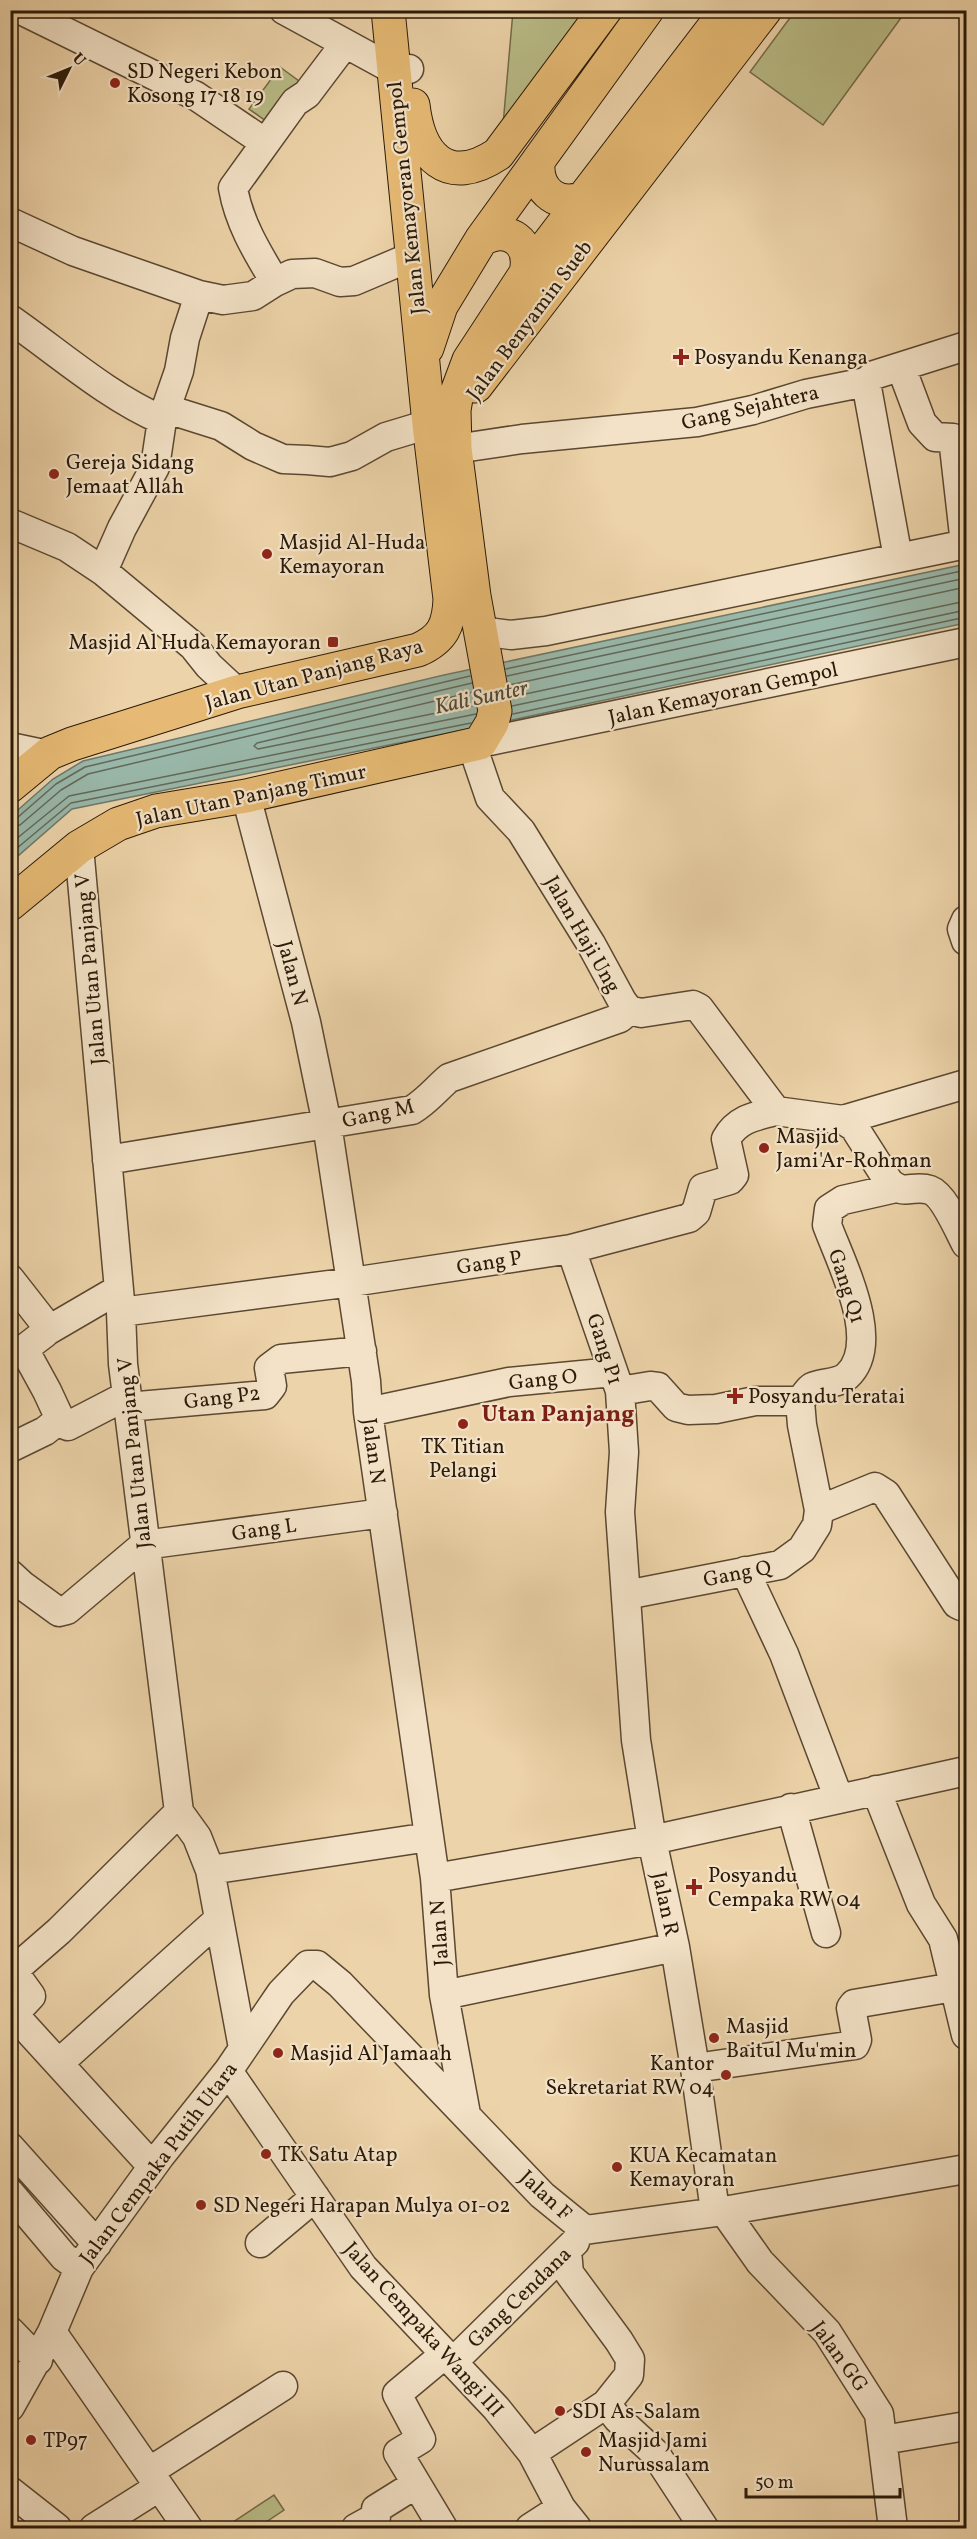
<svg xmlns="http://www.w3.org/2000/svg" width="977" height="2539" viewBox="0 0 977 2539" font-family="Vollkorn,serif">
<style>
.green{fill:#b9bc87;stroke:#726b48;stroke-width:1.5}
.water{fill:#99b8aa;stroke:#6d796a;stroke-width:1.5}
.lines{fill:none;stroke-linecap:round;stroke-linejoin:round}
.shore{stroke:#62695a;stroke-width:1.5}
.minor-casing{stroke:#5b4831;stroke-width:31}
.major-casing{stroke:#2a1a09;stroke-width:35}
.minor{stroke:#f3e2c7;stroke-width:28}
.major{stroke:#e6ba74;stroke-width:33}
.poi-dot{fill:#8f2418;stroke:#f3e2c7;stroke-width:2}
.labels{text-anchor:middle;stroke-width:4.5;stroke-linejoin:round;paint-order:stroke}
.poi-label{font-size:21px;fill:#2a1a09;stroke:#f3e2c7;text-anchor:start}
.street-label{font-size:21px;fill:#2a1a09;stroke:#f3e2c7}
.water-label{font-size:22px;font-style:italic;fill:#4b4939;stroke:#f3e2c7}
.quarter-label{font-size:24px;font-weight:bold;fill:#7a1f14;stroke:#f3e2c7}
</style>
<rect width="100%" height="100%" fill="#edd3a9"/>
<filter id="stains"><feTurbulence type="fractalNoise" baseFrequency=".00333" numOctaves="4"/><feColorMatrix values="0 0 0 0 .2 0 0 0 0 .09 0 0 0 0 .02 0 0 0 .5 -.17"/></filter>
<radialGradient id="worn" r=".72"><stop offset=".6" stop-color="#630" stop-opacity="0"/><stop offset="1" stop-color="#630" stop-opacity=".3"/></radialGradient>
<path class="green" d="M 513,11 L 588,11 L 503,125 Z
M 795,11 L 906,11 L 823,125 L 750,72 Z
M 280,67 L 303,84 L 273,126 L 249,109 Z
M 274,2495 L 284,2510 L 257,2528 L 228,2528 L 227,2526 Z"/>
<path class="water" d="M 966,564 L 966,623 L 488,725 L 72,809 L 11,862 L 11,816 L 53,779 L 83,761 L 444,675 Z"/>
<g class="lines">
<path class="shore" d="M 506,669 L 966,570
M 507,676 L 966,578
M 509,685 L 966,587
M 473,692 L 257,743 L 254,746 L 258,749 L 476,705
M 511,697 L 966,601
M 512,706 L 966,610
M 513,714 L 966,617
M 10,820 L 17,818 L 56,784 L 85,767 L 470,676
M 10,827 L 20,825 L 61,790 L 88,774 L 472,683
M 10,844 L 69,796 L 476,714
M 10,854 L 71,803 L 471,723"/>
<g class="minor-casing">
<path id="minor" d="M 21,10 L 196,96 L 264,142
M 284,10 L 394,70 L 409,69
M 10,222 L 73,251 L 199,295 L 223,300 L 253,296 L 275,282 L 292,274 L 315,273 L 340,282 L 354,281 L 413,256
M 275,282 C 257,252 239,223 233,188 L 295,102 L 307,94 L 344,45
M 10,319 C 59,353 107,396 162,420
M 901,367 L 922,423 L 935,437 L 953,438 L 965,544
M 866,382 L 898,558
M 167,409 L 221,426 L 253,446 L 283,459 L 307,460 L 330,462 L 352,456 L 386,437 L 429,424
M 455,449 L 522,439 L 697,422 L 753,410 L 806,394 L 866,382 L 874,375 L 966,346
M 10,523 L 67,547 L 103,571 L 193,646 L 209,666 L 237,692
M 103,571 L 122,528 L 155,467 L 162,420 L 179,371 L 185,338 L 199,295
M 480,631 L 511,635 L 546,631 L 966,544
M 480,743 L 966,642
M 472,745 L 490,798 L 521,831 L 591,944 L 622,1001 L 629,1010 L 641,1013 L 693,1005 L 699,1008 L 776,1111 L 843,1120 L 854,1127 L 889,1182 C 905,1197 913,1184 930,1190 C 944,1195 959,1231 966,1244
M 10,747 L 48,755
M 246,796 L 306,1022 L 327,1124 L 366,1381 L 368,1412 L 435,1878 L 444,1995 L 466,2114
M 79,847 L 121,1312 L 123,1364 L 179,1812 L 197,1837 L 210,1870 L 243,2048
M 966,920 L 962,929 L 966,941
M 843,1120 L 966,1084
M 107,1160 L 412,1110 C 427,1101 436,1089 449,1078 L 620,1018 L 629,1010
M 571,1249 L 620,1391 L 624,1452 L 620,1512 L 636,1740 L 652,1840 L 675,1947 L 695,2068 L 715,2211
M 10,1279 L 46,1325 L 45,1333 L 24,1349 L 47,1391 L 60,1419 L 45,1431 L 10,1448
M 121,1312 L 352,1282 L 571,1249 L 689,1218 L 696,1212 L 703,1188 L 730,1180 L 734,1175 L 726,1139 C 737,1119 755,1116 776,1111
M 47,1331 L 119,1289
M 620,1391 L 650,1386 L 658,1387 L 676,1407 L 688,1410 L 716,1409 L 755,1401 L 800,1401
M 127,1407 L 265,1395 L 272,1386 L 269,1368 L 281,1359 L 362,1351
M 368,1412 L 509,1382 L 613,1372
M 58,1422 L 68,1426 L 126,1396
M 819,1510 L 802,1425 L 800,1401 C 804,1397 808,1389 812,1387 C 823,1382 838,1384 847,1376 C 883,1343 841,1263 827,1225 L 829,1209 L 843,1200 L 896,1188
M 745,1571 L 784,1654 L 839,1799
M 10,1574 L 22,1585 L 59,1612 L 67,1610 L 144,1545 L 383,1513
M 626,1595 L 780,1565 L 802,1549 L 817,1525 L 819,1510 L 875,1487 L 886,1494 L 957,1604 L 961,1606 L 966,1603
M 876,1790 L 921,1904 L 943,1939 L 966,2035
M 791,1808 L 826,1933
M 210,1870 L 429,1837
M 435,1878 L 652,1840 L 966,1771
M 444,1995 L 675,1947
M 59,2063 L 218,1920
M 695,2068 L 855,2045 L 857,2040 L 851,2008 L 854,2004 L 954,1987
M 228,2071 L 363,2267 L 496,2408 L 532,2453 L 561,2508 L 577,2528
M 10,2147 L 97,2244
M 152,2166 L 17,2018 L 17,2011 L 31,1996 L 13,1971 L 59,1931 L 179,1812
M 10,2193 L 64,2257 L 79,2268
M 724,2211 L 760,2262 L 827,2332 L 879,2414 L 893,2528
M 260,2243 L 315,2197
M 10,2331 L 38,2360
M 52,2332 L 188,2528
M 453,2362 L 575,2242
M 606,2404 L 618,2419 L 655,2453 L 704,2528
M 10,2407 L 52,2332 L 79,2268 L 161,2155 L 228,2071 L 281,1993 L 308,1965 L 317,1965 L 340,1984 L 542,2195 L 585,2230 L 724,2211 L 966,2169
M 883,2440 L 966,2426
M 532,2453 L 606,2404 L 629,2375 L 630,2359 L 619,2341 L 569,2273 L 567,2251
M 150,2471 L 283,2386
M 10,2491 L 57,2528
M 94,2528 L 159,2487
M 356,2528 L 376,2517 L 376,2509 L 416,2484
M 443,2528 L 398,2453 L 421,2439 L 397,2394 L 445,2354
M 530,2528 L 561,2508"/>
</g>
<g class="major-casing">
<path id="major" d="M 413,105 C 419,156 447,188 498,154 L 605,10
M 538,163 C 536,192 559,209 586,197
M 481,240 C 508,224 533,242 526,273
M 427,348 L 441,306 L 481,240 L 647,10
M 476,386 L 765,10
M 10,786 L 50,753 L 72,744 L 237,692 L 418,650 C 443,639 449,625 450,599 L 429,424 L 388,10
M 10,904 L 79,847 L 118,824 L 156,811 L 246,796 L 480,743 L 492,723 L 495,711 L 474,596 L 455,449 L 454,410 L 457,392 L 469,360 L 526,273 L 727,10"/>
</g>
<use href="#minor" class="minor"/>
<use href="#major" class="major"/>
</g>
<g class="poi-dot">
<circle cx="115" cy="83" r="6"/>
<path d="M678 348h6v6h6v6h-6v6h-6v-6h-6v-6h6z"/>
<circle cx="54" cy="474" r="6"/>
<circle cx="267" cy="554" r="6"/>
<rect x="327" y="636" width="12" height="12" rx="3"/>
<circle cx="764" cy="1148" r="6"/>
<path d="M732 1387h6v6h6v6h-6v6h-6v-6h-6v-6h6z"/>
<circle cx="463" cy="1424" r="6"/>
<path d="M691 1878h6v6h6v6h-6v6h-6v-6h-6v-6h6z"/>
<circle cx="714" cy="2038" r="6"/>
<circle cx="278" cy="2053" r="6"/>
<circle cx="726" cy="2075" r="6"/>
<circle cx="266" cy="2154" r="6"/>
<circle cx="617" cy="2167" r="6"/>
<circle cx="201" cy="2205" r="6"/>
<circle cx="560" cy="2411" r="6"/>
<circle cx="31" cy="2440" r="6"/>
<circle cx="586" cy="2452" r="6"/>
</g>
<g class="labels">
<g class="poi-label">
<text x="127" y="78">SD Negeri Kebon<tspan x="127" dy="24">Kosong 17 18 19</tspan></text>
<text x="694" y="364">Posyandu Kenanga</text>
<text x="66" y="469">Gereja Sidang<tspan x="66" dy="24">Jemaat Allah</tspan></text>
<text x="279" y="549">Masjid Al-Huda<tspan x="279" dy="24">Kemayoran</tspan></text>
<text x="321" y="649" text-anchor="end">Masjid Al Huda Kemayoran</text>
<text x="776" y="1143">Masjid<tspan x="776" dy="24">Jami'Ar-Rohman</tspan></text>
<text x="748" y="1403">Posyandu Teratai</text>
<text x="463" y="1453" text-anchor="middle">TK Titian<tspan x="463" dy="24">Pelangi</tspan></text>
<text x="708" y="1882">Posyandu<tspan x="708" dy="24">Cempaka RW 04</tspan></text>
<text x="726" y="2033">Masjid<tspan x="726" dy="24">Baitul Mu'min</tspan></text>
<text x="290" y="2060">Masjid Al Jamaah</text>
<text x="714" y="2070" text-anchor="end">Kantor<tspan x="714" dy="24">Sekretariat RW 04</tspan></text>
<text x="278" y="2161">TK Satu Atap</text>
<text x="629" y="2162">KUA Kecamatan<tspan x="629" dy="24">Kemayoran</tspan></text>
<text x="213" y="2212">SD Negeri Harapan Mulya 01-02</text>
<text x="572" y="2418">SDI As-Salam</text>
<text x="43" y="2447">TP97</text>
<text x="598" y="2447">Masjid Jami<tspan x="598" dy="24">Nurussalam</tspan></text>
</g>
<g class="street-label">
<text transform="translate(406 198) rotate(-96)" y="7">Jalan Kemayoran Gempol</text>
<text transform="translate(529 320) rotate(-53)" y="7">Jalan Benyamin Sueb</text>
<text transform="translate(750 407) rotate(-13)" y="7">Gang Sejahtera</text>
<text transform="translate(314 674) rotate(-15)" y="7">Jalan Utan Panjang Raya</text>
<text transform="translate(723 693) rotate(-12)" y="7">Jalan Kemayoran Gempol</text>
<text transform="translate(251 795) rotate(-12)" y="7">Jalan Utan Panjang Timur</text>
<text transform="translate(583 934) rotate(60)" y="7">Jalan Haji Ung</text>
<text transform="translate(90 969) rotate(-95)" y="7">Jalan Utan Panjang V</text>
<text transform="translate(293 973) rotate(75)" y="7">Jalan N</text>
<text transform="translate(378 1113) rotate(-12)" y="7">Gang M</text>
<text transform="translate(489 1262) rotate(-9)" y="7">Gang P</text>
<text transform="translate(847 1286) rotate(72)" y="7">Gang Q1</text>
<text transform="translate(605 1349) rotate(72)" y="7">Gang P1</text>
<text transform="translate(543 1379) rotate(-6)" y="7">Gang O</text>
<text transform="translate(222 1397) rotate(-7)" y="7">Gang P2</text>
<text transform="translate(374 1451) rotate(82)" y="7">Jalan N</text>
<text transform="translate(134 1453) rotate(-96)" y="7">Jalan Utan Panjang V</text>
<text transform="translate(264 1529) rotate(-8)" y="7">Gang L</text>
<text transform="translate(737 1573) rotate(-11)" y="7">Gang Q</text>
<text transform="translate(666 1904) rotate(78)" y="7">Jalan R</text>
<text transform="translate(439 1933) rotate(-94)" y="7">Jalan N</text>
<text transform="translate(158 2163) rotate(-53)" y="7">Jalan Cempaka Putih Utara</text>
<text transform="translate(546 2195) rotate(43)" y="7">Jalan F</text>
<text transform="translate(519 2297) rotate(-44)" y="7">Gang Cendana</text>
<text transform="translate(424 2329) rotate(48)" y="7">Jalan Cempaka Wangi III</text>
<text transform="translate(840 2356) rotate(54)" y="7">Jalan GG</text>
</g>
<g class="water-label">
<text transform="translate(481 696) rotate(-12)" y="8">Kali Sunter</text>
</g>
<g class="quarter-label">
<text x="558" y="1421">Utan Panjang</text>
</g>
</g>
<rect width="977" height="2539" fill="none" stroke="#edd3a9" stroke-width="36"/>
<rect x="12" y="12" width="953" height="2515" fill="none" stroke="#2a1a09" stroke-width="3"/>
<rect x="18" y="18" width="941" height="2503" fill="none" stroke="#2a1a09" stroke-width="1.5"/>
<g transform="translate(69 69) rotate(47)" stroke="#f3e2c7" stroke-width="4.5" paint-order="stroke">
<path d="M0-4.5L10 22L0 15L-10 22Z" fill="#2a1a09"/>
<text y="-9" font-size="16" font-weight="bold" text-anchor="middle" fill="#2a1a09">U</text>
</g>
<path d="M746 2488v9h154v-9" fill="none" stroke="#2a1a09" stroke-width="3"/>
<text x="755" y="2488" font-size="18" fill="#2a1a09" stroke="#f3e2c7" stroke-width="4.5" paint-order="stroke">50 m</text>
<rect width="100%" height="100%" filter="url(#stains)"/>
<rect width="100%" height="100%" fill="url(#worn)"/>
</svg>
